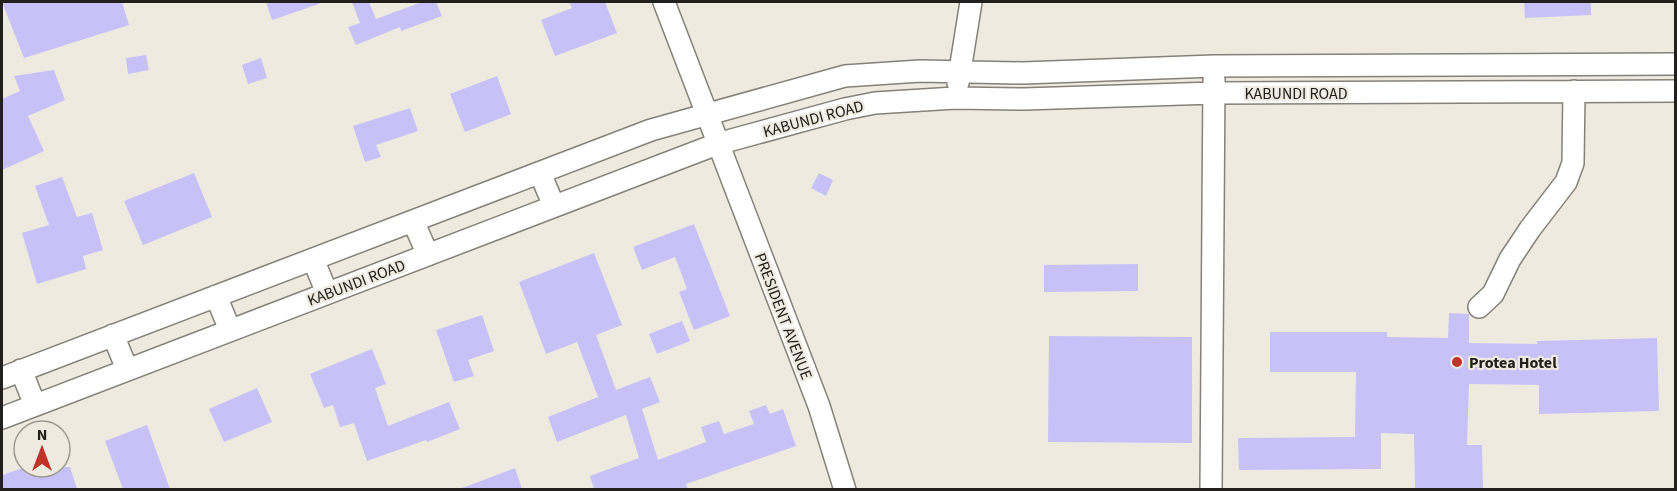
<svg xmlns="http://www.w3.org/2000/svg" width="1677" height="491" viewBox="0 0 1677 491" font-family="'Source Sans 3',sans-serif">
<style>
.building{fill:#c8c1f8}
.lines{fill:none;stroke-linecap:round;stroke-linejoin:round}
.minor-casing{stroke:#868177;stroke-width:24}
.minor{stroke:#fff;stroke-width:21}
.poi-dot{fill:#c0322a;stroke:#efeadf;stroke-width:2}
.labels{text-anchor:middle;stroke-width:4.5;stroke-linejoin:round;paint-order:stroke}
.street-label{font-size:16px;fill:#22201c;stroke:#efeadf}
.poi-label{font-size:16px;font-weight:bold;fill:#22201c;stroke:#efeadf;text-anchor:start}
</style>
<rect width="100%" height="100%" fill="#efeadf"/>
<path class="building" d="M 2,2 L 122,2 L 129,25 L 24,58 Z
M 266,2 L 319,2 L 319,4 L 272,20 Z
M 352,2 L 369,2 L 376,19 L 422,2 L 436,2 L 442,16 L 401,31 L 400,27 L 356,45 L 348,27 L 360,23 Z
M 569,2 L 605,2 L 617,33 L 555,56 L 541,20 L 572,8 Z
M 1524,2 L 1591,2 L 1591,15 L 1525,18 Z
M 146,55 L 149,70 L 128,74 L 126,58 Z
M 261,58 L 267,78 L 248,84 L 242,65 Z
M 54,70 L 65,100 L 28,116 L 44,151 L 2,170 L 2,99 L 20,91 L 14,76 Z
M 497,76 L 511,114 L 465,132 L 450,94 Z
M 410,108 L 418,131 L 376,145 L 381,157 L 365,162 L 353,126 Z
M 194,173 L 212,217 L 143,245 L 124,201 Z
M 819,173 L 833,180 L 826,196 L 811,188 Z
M 62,177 L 77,217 L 92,213 L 103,250 L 83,256 L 86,269 L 37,284 L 22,233 L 49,225 L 35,186 Z
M 694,224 L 730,316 L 694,330 L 679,292 L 687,289 L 675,257 L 642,270 L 633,247 Z
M 594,253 L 622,325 L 596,335 L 616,390 L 650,377 L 660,402 L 642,409 L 658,460 L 706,442 L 701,427 L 719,421 L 724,434 L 754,424 L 749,411 L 766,405 L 770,414 L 783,409 L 796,446 L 686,484 L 688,489 L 594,489 L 590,476 L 639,458 L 626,415 L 557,442 L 548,417 L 598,397 L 577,342 L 546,354 L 519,282 Z
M 1138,264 L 1138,291 L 1044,292 L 1044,265 Z
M 1449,313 L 1469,314 L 1469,343 L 1537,344 L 1537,341 L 1657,338 L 1659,411 L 1539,414 L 1539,385 L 1469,384 L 1467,445 L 1482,445 L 1483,489 L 1415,489 L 1414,434 L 1381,433 L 1381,469 L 1239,470 L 1238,438 L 1355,437 L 1356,372 L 1270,372 L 1270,332 L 1387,332 L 1387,337 L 1448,338 Z
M 482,315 L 494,351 L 468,360 L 474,376 L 454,382 L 436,330 Z
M 682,321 L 690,341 L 657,354 L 649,334 Z
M 1049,336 L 1192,337 L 1192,443 L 1048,442 Z
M 372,349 L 386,384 L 375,388 L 388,426 L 449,402 L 460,429 L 427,442 L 426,440 L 367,461 L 354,423 L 340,427 L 333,405 L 324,408 L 310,374 Z
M 257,388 L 272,422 L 224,442 L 209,409 Z
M 147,425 L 170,489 L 123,489 L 105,441 Z
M 26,467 L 70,467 L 77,489 L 2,489 L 2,475 Z
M 515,468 L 522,489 L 462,489 L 462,488 Z"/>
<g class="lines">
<g class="minor-casing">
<path id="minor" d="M 664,2 L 819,406 L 845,490
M 958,83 L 971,2
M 540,173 L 554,206
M 413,221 L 428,255
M 313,259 L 327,293
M 216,296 L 230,330
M 1479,307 L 1493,294 L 1510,259 L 1530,229 L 1566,182 L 1573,163 L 1574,91
M 113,335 L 127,369
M 21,370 L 35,405
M 2,378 L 651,130 L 845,76 L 920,71 L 1023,73 L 1214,66 L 1676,64
M 2,418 L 717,144 L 845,109 L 875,103 L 955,98 L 1024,99 L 1214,93 L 1676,91
M 1211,490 L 1214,79"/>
</g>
<use href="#minor" class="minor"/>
</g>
<circle class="poi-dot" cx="1457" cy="362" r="6"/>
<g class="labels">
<g class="street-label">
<text x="1296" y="99">KABUNDI ROAD</text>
<text transform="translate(813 118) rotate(-15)" y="6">KABUNDI ROAD</text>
<text transform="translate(356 282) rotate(-21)" y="6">KABUNDI ROAD</text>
<text transform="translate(784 316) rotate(69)" y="6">PRESIDENT AVENUE</text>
</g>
<g class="poi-label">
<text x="1469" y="368">Protea Hotel</text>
</g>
</g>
<rect width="1677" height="491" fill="none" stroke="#22201c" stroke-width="6"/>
<g transform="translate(42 449)"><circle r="28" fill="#efeadf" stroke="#9d9991" stroke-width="1.5"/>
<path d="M0-4.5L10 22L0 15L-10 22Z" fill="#c0322a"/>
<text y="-9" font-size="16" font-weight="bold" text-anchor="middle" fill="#22201c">N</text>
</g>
</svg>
